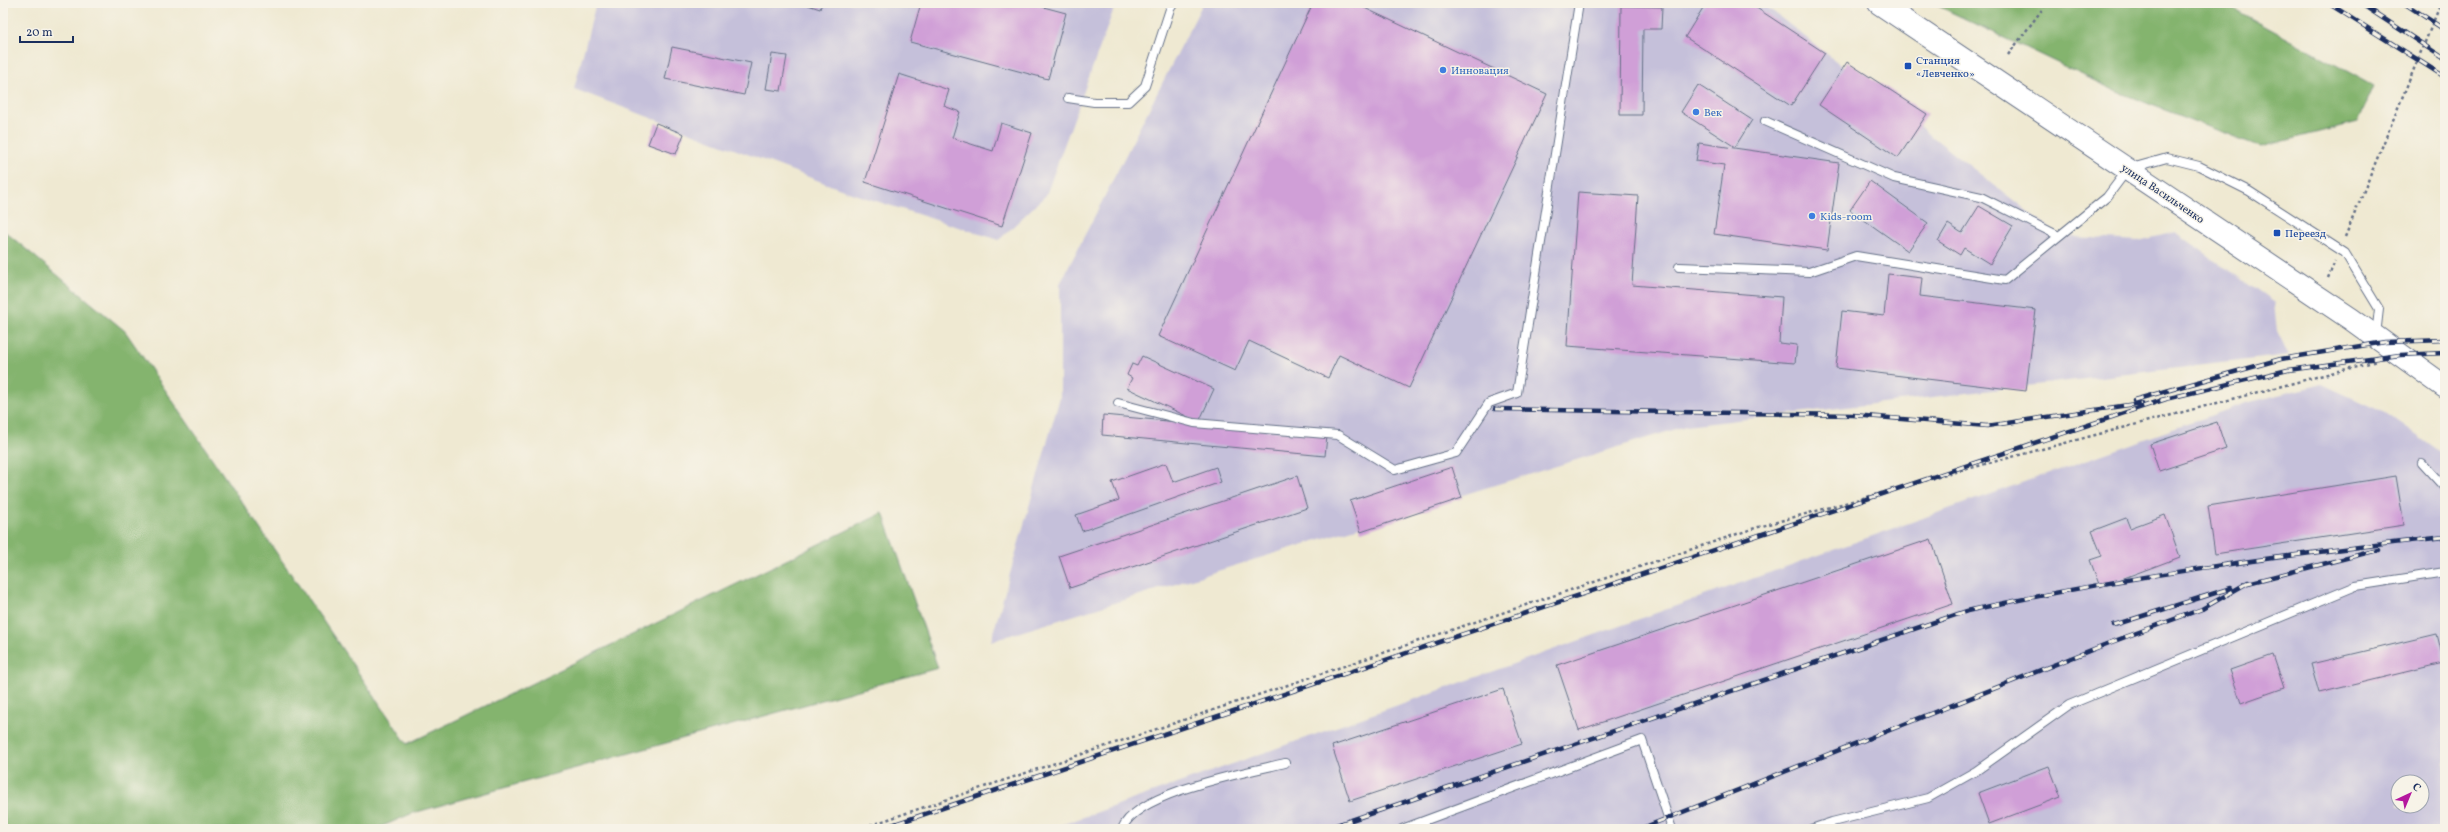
<svg xmlns="http://www.w3.org/2000/svg" width="2448" height="832" viewBox="0 0 2448 832" font-family="Vollkorn,serif">
<style>
.industrial{fill:#c5c0da;fill-rule:evenodd}
.forest{fill:#84b46e;stroke:#507266}
.building{fill:#d09fd7}
.lines{fill:none;stroke-linecap:round;stroke-linejoin:round}
.service-casing{stroke:#657087;stroke-width:10}
.secondary-casing{stroke:#657087;stroke-width:24}
.path{stroke:#657087;stroke-width:2.5;stroke-dasharray:3 3;stroke-linecap:butt}
.service{stroke:#fff;stroke-width:8}
.secondary{stroke:#fff;stroke-width:22}
.rail-casing{stroke:#1b2f5e;stroke-width:4.5}
.rail{stroke:#f7f3e8;stroke-width:3;stroke-dasharray:9;stroke-linecap:butt}
.transit-dot{fill:#1a4fb4;stroke:#f7f3e8;stroke-width:1.5}
.shop-dot{fill:#3f7fe0;stroke:#f7f3e8;stroke-width:1.5}
.labels{text-anchor:middle;stroke-width:3;stroke-linejoin:round;paint-order:stroke}
.transit-label{font-size:11px;fill:#164399;stroke:#f7f3e8;text-anchor:start}
.shop-label{font-size:11px;fill:#366cbe;stroke:#f7f3e8;text-anchor:start}
.street-label{font-size:11px;fill:#1b2f5e;stroke:#f7f3e8}
</style>
<rect width="100%" height="100%" fill="#f7f3e8"/>
<filter id="ink" filterUnits="userSpaceOnUse"><feTurbulence type="fractalNoise" baseFrequency=".025" numOctaves="2"/><feDisplacementMap in="SourceGraphic" scale="8" xChannelSelector="R" yChannelSelector="G"/><feConvolveMatrix kernelMatrix="1 2 1 2 8 2 1 2 1" color-interpolation-filters="sRGB"/></filter>
<filter id="wash" filterUnits="userSpaceOnUse"><feTurbulence type="fractalNoise" baseFrequency=".012" numOctaves="4" result="noise"/><feDisplacementMap in="SourceGraphic" scale="16" xChannelSelector="R" yChannelSelector="G"/><feGaussianBlur stdDeviation="0.9" result="paint"/><feColorMatrix in="noise" values="0 0 0 0 0 0 0 0 0 0 0 0 0 0 0 0 0 1.4 0 .05"/><feComposite in="paint" operator="in"/></filter>
<g filter="url(#wash)">
<rect width="100%" height="100%" fill="#efe9d2"/>
<path class="industrial" d="M 596,3 L 1116,3 L 1046,195 L 999,240 L 854,194 L 574,89 Z
M 1203,3 L 1762,3 L 2059,236 L 2138,241 L 2176,232 L 2274,303 L 2277,331 L 2289,355 L 1686,426 L 991,641 L 1060,397 L 1060,284 Z
M 2322,384 L 2387,414 L 2445,456 L 2445,829 L 1050,829 L 2246,403 ZM 2398,782 L 2422,782 L 2422,806 L 2398,806 Z"/>
<path class="forest" d="M 1932,3 L 2223,3 L 2374,86 L 2358,122 L 2261,147 L 2118,92 Z
M 3,230 L 125,331 L 407,744 L 883,513 L 938,668 L 413,813 L 376,829 L 3,829 Z"/>
<g id="blocks">
<path class="building" d="M 802,3 L 822,3 L 820,9 Z
M 921,3 L 1037,3 L 1036,5 L 1066,13 L 1048,79 L 910,42 Z
M 1313,3 L 1354,3 L 1547,94 L 1409,388 L 1339,355 L 1328,378 L 1249,341 L 1235,371 L 1158,336 Z
M 1706,3 L 1749,3 L 1825,53 L 1791,106 L 1685,37 Z
M 1621,6 L 1662,7 L 1661,29 L 1643,29 L 1642,115 L 1620,115 Z
M 672,47 L 751,63 L 744,95 L 665,79 Z
M 772,54 L 787,56 L 781,91 L 766,89 Z
M 1847,62 L 1927,114 L 1898,158 L 1819,105 Z
M 899,74 L 949,90 L 944,106 L 960,112 L 952,138 L 993,151 L 1001,123 L 1032,133 L 1002,226 L 865,182 Z
M 1698,85 L 1752,120 L 1735,147 L 1681,112 Z
M 656,123 L 684,134 L 676,154 L 648,144 Z
M 1699,143 L 1839,163 L 1827,250 L 1714,234 L 1724,165 L 1696,161 Z
M 1870,181 L 1928,223 L 1908,251 L 1850,210 Z
M 1578,192 L 1638,196 L 1632,285 L 1782,297 L 1779,343 L 1797,345 L 1795,363 L 1567,346 Z
M 1979,206 L 2013,226 L 1990,264 L 1964,248 L 1960,255 L 1938,241 L 1948,224 L 1962,233 Z
M 1888,274 L 1922,278 L 1920,296 L 2036,310 L 2026,391 L 1836,368 L 1842,311 L 1884,316 Z
M 1142,356 L 1214,389 L 1199,422 L 1127,388 L 1132,378 L 1127,375 L 1132,364 L 1137,366 Z
M 1103,415 L 1327,436 L 1325,456 L 1102,435 Z
M 2217,422 L 2226,449 L 2159,471 L 2150,444 Z
M 1166,463 L 1173,482 L 1216,467 L 1221,482 L 1082,531 L 1076,515 L 1119,500 L 1112,482 Z
M 1452,467 L 1462,498 L 1361,532 L 1350,501 Z
M 1297,476 L 1307,508 L 1070,588 L 1059,556 Z
M 2396,476 L 2404,525 L 2215,554 L 2208,506 Z
M 2165,515 L 2180,557 L 2100,587 L 2090,560 L 2102,556 L 2092,531 L 2126,518 L 2130,528 Z
M 1931,539 L 1953,604 L 1579,730 L 1557,665 Z
M 2437,634 L 2444,663 L 2319,693 L 2311,664 Z
M 2442,640 L 2445,640 L 2445,654 L 2444,654 Z
M 2273,655 L 2284,688 L 2241,703 L 2230,670 Z
M 1503,689 L 1522,744 L 1350,801 L 1332,746 Z
M 2049,766 L 2061,797 L 1989,824 L 1978,793 Z"/>
</g>
</g>
<g filter="url(#ink)">
<use href="#blocks" fill-opacity="0" stroke="#657087" stroke-width="1"/>
<g class="lines">
<g class="service-casing">
<path id="service" d="M 1068,98 L 1094,102 L 1128,102 L 1145,86 L 1170,9 L 1174,3
M 1765,121 L 1894,178 L 1981,197 L 2059,236 L 2107,197 L 2128,169 L 2167,158 L 2199,166 L 2249,191 L 2345,253 L 2379,309 L 2376,335
M 1679,267 L 1809,272 L 1856,256 L 2005,280 L 2059,236
M 1118,403 L 1194,423 L 1338,435 L 1395,470 L 1456,453 L 1489,403 L 1517,393 L 1579,3
M 2422,463 L 2445,488
M 1122,829 C 1136,792 1248,772 1285,763
M 1402,829 L 1642,740 L 1672,829
M 1811,829 L 1832,822 L 1928,798 L 1976,771 L 2069,705 L 2356,586 L 2445,572"/>
</g>
<g class="secondary-casing">
<path id="secondary" d="M 1879,3 L 2351,319 L 2445,387"/>
</g>
<path class="path" d="M 2008,55 L 2047,3
M 2345,237 L 2441,3
M 2328,278 L 2335,261
M 859,829 L 1755,528 L 1989,463 L 2377,361"/>
<use href="#service" class="service"/>
<use href="#secondary" class="secondary"/>
<g class="rail-casing">
<path id="rail" d="M 2328,3 L 2445,77
M 2360,3 L 2445,59
M 2404,3 L 2445,30
M 2134,400 L 2281,359 L 2385,342 L 2445,340
M 2161,400 L 2288,370 L 2400,355 L 2445,353
M 1495,409 L 1853,415 L 1987,426 L 2142,403
M 2244,584 L 2378,550
M 2114,625 L 2231,588
M 880,829 L 2166,399
M 1325,829 L 1967,611 C 2124,576 2285,555 2445,537
M 1640,829 L 2109,643 L 2202,609 L 2249,582"/>
</g>
<use href="#rail" class="rail"/>
</g>
</g>
<g class="transit-dot">
<rect x="1904" y="62" width="8" height="8" rx="2"/>
<rect x="2273" y="229" width="8" height="8" rx="2"/>
</g>
<g class="shop-dot">
<circle cx="1443" cy="70" r="4"/>
<circle cx="1696" cy="112" r="4"/>
<circle cx="1812" cy="216" r="4"/>
</g>
<g class="labels">
<g class="transit-label">
<text x="1916" y="64">Станция<tspan x="1916" dy="13">«Левченко»</tspan></text>
<text x="2285" y="237">Переезд</text>
</g>
<g class="shop-label">
<text x="1451" y="74">Инновация</text>
<text x="1704" y="116">Век</text>
<text x="1820" y="220">Kids-room</text>
</g>
<g class="street-label">
<text transform="translate(2163 193) rotate(34)" y="4">улица Васильченко</text>
</g>
</g>
<rect width="2448" height="832" fill="none" stroke="#f7f3e8" stroke-width="16"/>
<g transform="translate(2410 794) rotate(44)"><circle r="19" fill="#f7f3e8" stroke="#9fa5b1"/>
<path d="M0-3L7 15L0 10L-7 15Z" fill="#b5179e"/>
<text y="-6" font-size="11" font-weight="bold" text-anchor="middle" fill="#1b2f5e">С</text>
</g>
<path d="M20 36v6h53v-6" fill="none" stroke="#1b2f5e" stroke-width="2"/>
<text x="26" y="36" font-size="12" fill="#1b2f5e" stroke="#f7f3e8" stroke-width="3" paint-order="stroke">20 m</text>
</svg>
